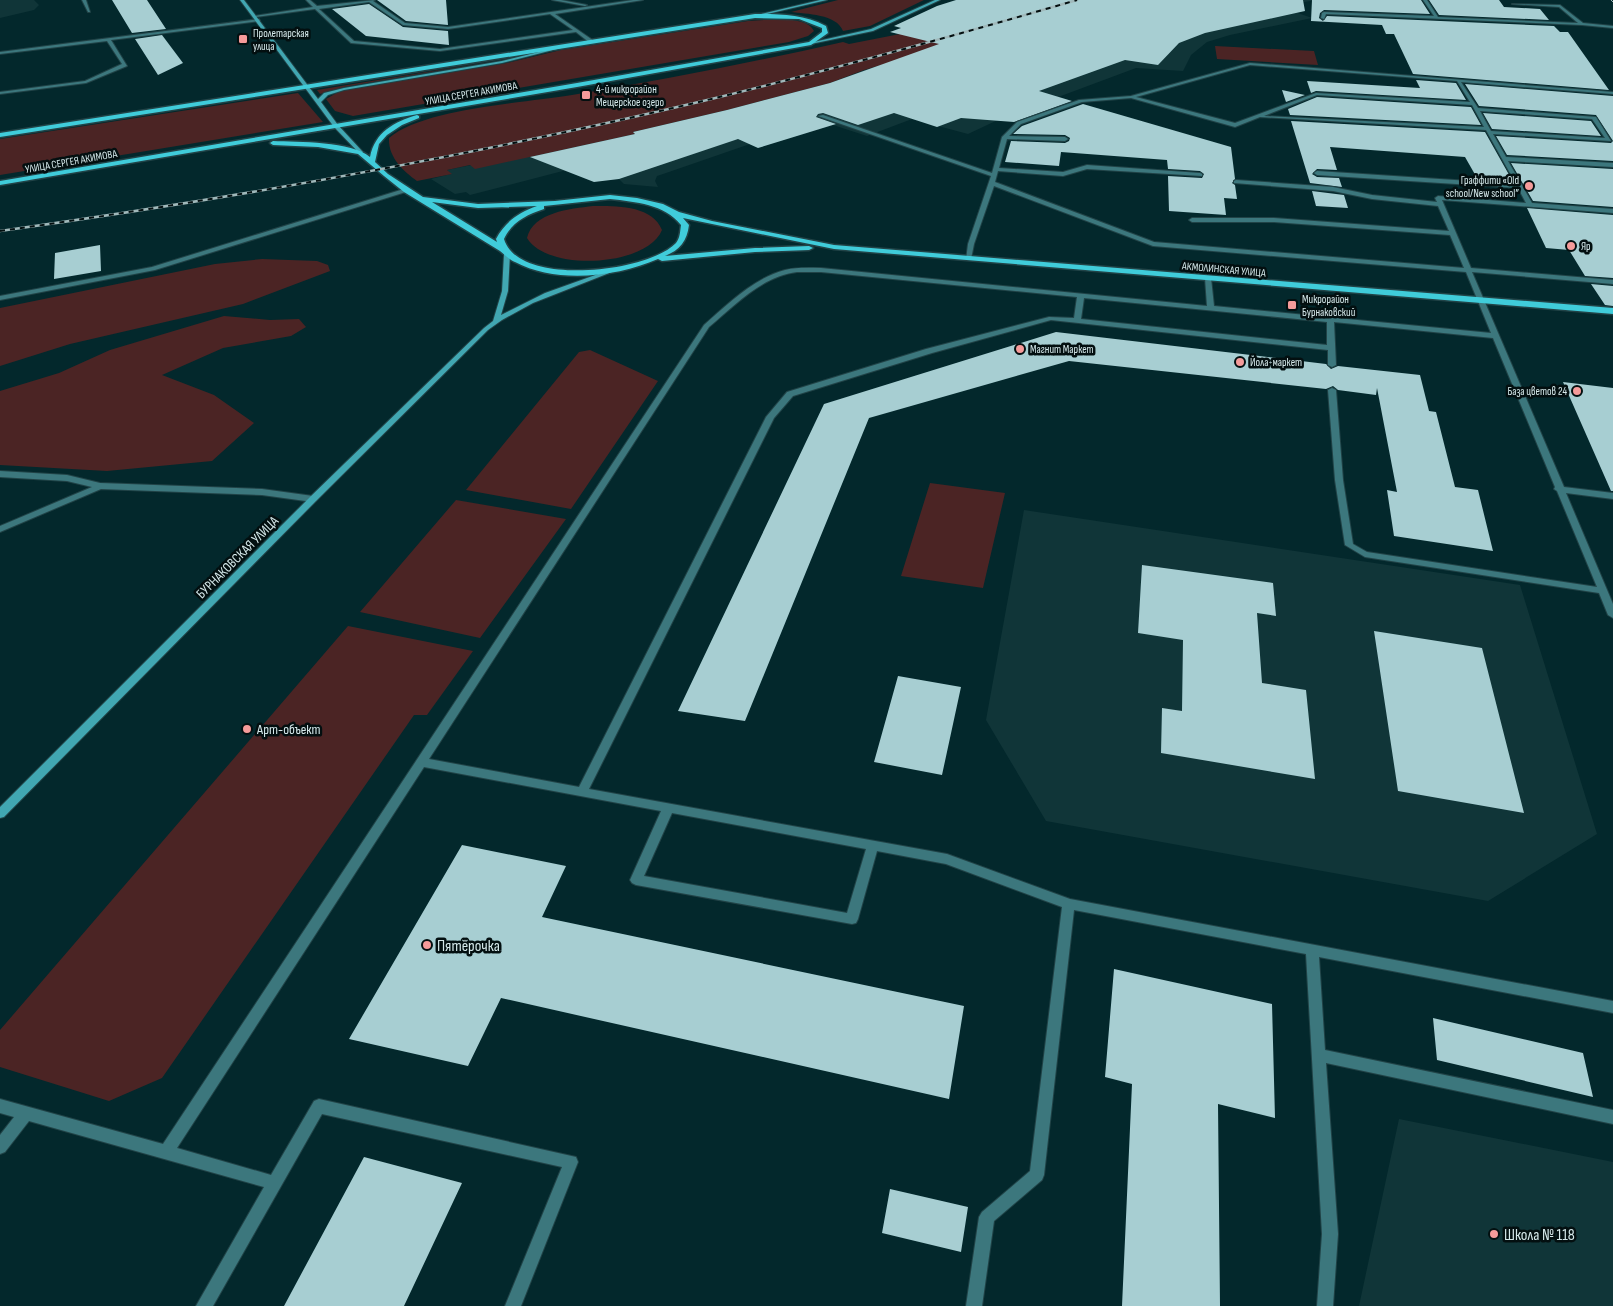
<svg xmlns="http://www.w3.org/2000/svg" width="1613" height="1306" viewBox="0 0 1613 1306" font-family="'Sofia Sans Condensed',sans-serif">
<style>
.built{fill:#103538}
.green{fill:#4b2424}
.building{fill:#a7ced2}
.lines{fill:none;stroke-linecap:round;stroke-linejoin:round}
.lane-casing{stroke:#214347;stroke-width:2}
.secondary-casing{stroke:#214347;stroke-width:2}
.primary-casing{stroke:#214347;stroke-width:3}
.lane{fill:#3c777d;fill-rule:evenodd}
.secondary{fill:#41a7b2;fill-rule:evenodd}
.primary{fill:#40ccda;fill-rule:evenodd}
.tram{stroke:#a0b8ba;stroke-width:1}
.rail-casing{stroke:#a0b8ba;stroke-width:2.5}
.rail{stroke:#030f10;stroke-width:2;stroke-dasharray:5;stroke-linecap:butt}
.poi-dot{fill:#f59b9a;stroke:#030f10;stroke-width:2}
.labels{text-anchor:middle;stroke-width:5;stroke-linejoin:round;paint-order:stroke}
.far-poi-label{font-size:11px;fill:#d6e9eb;stroke:#030f10;text-anchor:start}
.far-street-label{font-size:11px;fill:#d6e9eb;stroke:#030f10}
.street-label{font-size:14px;fill:#d6e9eb;stroke:#030f10}
.poi-label{font-size:14px;fill:#d6e9eb;stroke:#030f10;text-anchor:start}
.near-poi-label{font-size:16px;fill:#d6e9eb;stroke:#030f10;text-anchor:start}
</style>
<rect width="100%" height="100%" fill="#03282c"/>
<path class="built" d="M 0,0 L 34,0 L 39,5 L 34,10 L 0,18 Z
M 1100,0 L 1317,0 L 1278,6 L 1312,18 L 1230,35 L 1207,42 L 1191,55 L 1183,71 L 1136,68 L 1002,118 L 968,134 L 912,119 L 867,136 L 830,124 L 748,144 L 750,144 L 666,173 L 657,176 L 655,181 L 658,187 L 624,184 L 619,179 L 582,166 L 470,195 L 466,192 L 455,194 L 431,179 L 451,174 L 447,170 L 633,132 L 727,110 L 830,83 L 864,70 Z
M 1024,510 L 1520,585 L 1597,834 L 1488,901 L 1046,821 L 986,720 Z
M 1399,1119 L 1613,1162 L 1613,1306 L 1359,1306 Z"/>
<path class="green" d="M 838,0 L 924,0 L 870,26 L 843,31 C 837,14 806,14 791,12 Z
M 777,19 C 789,20 808,19 814,31 L 808,36 L 789,42 L 353,116 L 335,111 L 326,99 L 340,91 L 507,63 L 561,50 L 748,21 Z
M 1005,29 L 864,70 L 830,83 L 727,110 L 633,132 L 635,134 L 475,169 L 470,165 L 447,170 L 452,174 L 417,181 C 403,171 388,157 389,138 C 424,108 525,103 572,95 C 663,80 754,62 843,42 L 849,44 L 900,34 Z
M 1215,46 L 1314,51 L 1318,65 L 1217,59 Z
M 512,58 L 344,87 L 320,94 L 317,90 Z
M 298,93 L 323,122 L 0,175 L 0,139 Z
M 593,206 C 616,206 652,205 662,230 C 647,267 547,272 527,238 C 533,212 570,209 593,206 Z
M 262,259 L 317,261 L 328,265 L 330,271 L 243,304 L 70,344 L 0,366 L 0,308 L 215,264 Z
M 224,316 L 270,320 L 299,319 L 306,327 L 291,336 L 223,348 L 162,375 L 214,395 L 254,423 L 212,461 L 107,471 L 0,465 L 0,391 L 59,373 L 110,350 Z
M 590,350 L 658,381 L 571,509 L 466,490 L 579,352 Z
M 930,483 L 1005,493 L 983,588 L 901,576 Z
M 456,500 L 566,519 L 480,638 L 360,612 Z
M 348,626 L 473,651 L 427,715 L 414,715 L 162,1078 L 109,1101 L 0,1067 L 0,1030 Z"/>
<path class="building" d="M 112,0 L 147,0 L 166,29 L 132,33 Z
M 377,0 L 446,0 L 448,25 L 406,21 Z
M 956,0 L 1303,0 L 1305,11 L 1205,33 L 1179,43 L 1158,65 L 1125,60 L 1039,91 L 1072,101 L 1014,122 L 961,118 L 937,127 L 894,113 L 858,125 L 823,113 L 818,114 L 816,117 L 836,124 L 758,148 L 738,139 L 619,179 L 594,182 L 530,157 L 635,134 L 633,132 L 727,110 L 830,83 L 939,44 L 890,32 L 901,28 L 894,26 L 937,6 Z
M 1312,0 L 1421,0 L 1430,14 L 1324,10 L 1320,13 L 1319,18 L 1323,21 L 1327,16 L 1554,26 L 1560,32 L 1568,32 L 1609,90 L 1413,74 L 1394,34 L 1386,34 L 1382,25 L 1311,21 Z
M 1429,0 L 1499,0 L 1504,7 L 1540,9 L 1549,20 L 1439,15 Z
M 369,4 L 403,27 L 448,31 L 449,45 L 366,36 L 332,9 Z
M 162,35 L 183,63 L 158,75 L 135,39 Z
M 1416,80 L 1456,83 L 1466,100 L 1316,91 L 1311,93 L 1307,81 L 1420,88 Z
M 1465,84 L 1613,96 L 1613,161 L 1507,155 L 1496,136 L 1611,143 L 1613,141 L 1596,115 L 1479,106 Z
M 1282,90 L 1305,95 L 1286,102 Z
M 1317,97 L 1471,107 L 1481,125 L 1290,115 L 1288,109 Z
M 1083,104 L 1231,147 L 1235,179 L 1232,183 L 1235,185 L 1237,199 L 1224,198 L 1226,215 L 1169,211 L 1168,176 L 1202,178 L 1204,174 L 1200,171 L 1168,169 L 1167,160 L 1061,152 L 1059,166 L 1005,162 L 1011,141 L 1065,143 L 1069,141 L 1070,138 L 1065,135 L 1013,134 L 1022,126 Z
M 1483,113 L 1591,121 L 1601,136 L 1492,129 Z
M 1291,121 L 1485,132 L 1512,180 L 1477,178 L 1465,157 L 1330,147 L 1337,170 L 1317,169 L 1312,174 L 1317,177 L 1339,178 L 1342,187 L 1310,183 Z
M 1511,163 L 1613,169 L 1613,207 L 1533,201 Z
M 1312,191 L 1344,195 L 1348,208 L 1316,206 Z
M 1527,208 L 1613,215 L 1613,278 L 1585,276 L 1569,250 L 1546,248 Z
M 100,245 L 101,271 L 54,279 L 55,253 Z
M 1591,284 L 1613,286 L 1613,306 L 1605,305 Z
M 1056,332 L 1326,364 L 1331,369 L 1338,366 L 1420,375 L 1429,411 L 1436,412 L 1455,487 L 1478,490 L 1493,551 L 1394,536 L 1387,490 L 1397,492 L 1377,388 L 1376,395 L 1338,390 L 1333,386 L 1326,389 L 1069,361 L 869,418 L 745,721 L 678,711 L 824,404 Z
M 1563,382 L 1613,388 L 1613,491 L 1611,491 Z
M 1142,565 L 1273,583 L 1276,616 L 1257,613 L 1262,683 L 1306,690 L 1315,779 L 1161,753 L 1162,708 L 1182,711 L 1183,640 L 1138,633 Z
M 1374,631 L 1482,648 L 1524,813 L 1398,791 Z
M 898,676 L 961,687 L 942,775 L 874,762 Z
M 462,845 L 566,866 L 542,917 L 964,1006 L 949,1099 L 501,998 L 468,1066 L 349,1039 Z
M 1114,969 L 1272,1004 L 1275,1118 L 1218,1104 L 1220,1306 L 1122,1306 L 1132,1084 L 1105,1077 Z
M 1433,1018 L 1583,1053 L 1593,1097 L 1437,1060 Z
M 364,1157 L 462,1183 L 404,1306 L 284,1306 Z
M 890,1189 L 968,1207 L 961,1252 L 882,1233 Z"/>
<g class="lines">
<g class="lane-casing">
<path id="lane" d="M 82,0 L 86,0 L 90,12 L 88,12 Z
M 306,0 L 310,0 L 317,6 L 375,0 L 373,1 L 405,23 L 448,27 L 633,0 L 643,0 L 555,14 L 594,41 L 594,43 L 590,43 L 576,32 L 440,51 L 351,43 L 315,9 L 256,17 L 254,16 L 313,7 ZM 369,2 L 403,25 L 448,29 L 550,14 L 573,30 L 440,49 L 354,41 L 319,9 Z
M 552,0 L 561,0 L 587,5 L 585,6 Z
M 1423,0 L 1427,0 L 1438,17 L 1578,23 L 1559,7 L 1512,4 L 1560,5 L 1583,23 L 1613,26 L 1613,28 L 1582,25 L 1326,14 L 1324,19 L 1321,18 L 1322,13 L 1324,12 L 1434,16 Z
M 259,19 L 260,21 L 111,40 L 127,66 L 86,83 L 0,94 L 0,92 L 85,81 L 122,64 L 107,41 L 0,54 L 0,52 Z
M 1250,63 L 1613,92 L 1613,94 L 1461,82 L 1478,108 L 1596,117 L 1611,141 L 1493,134 L 1506,157 L 1613,163 L 1613,167 L 1508,161 L 1532,203 L 1613,209 L 1613,213 L 1442,200 L 1471,268 L 1613,280 L 1613,284 L 1472,272 L 1564,487 L 1613,493 L 1613,499 L 1566,493 L 1613,604 L 1613,618 L 1608,615 L 1599,593 L 1365,557 L 1345,545 L 1335,480 L 1328,390 L 1332,388 L 1336,390 L 1343,480 L 1353,544 L 1367,552 L 1597,587 L 1557,491 L 1554,489 L 1555,487 L 1493,338 L 1334,322 L 1336,365 L 1332,367 L 1328,365 L 1328,350 L 1051,320 L 932,353 L 793,396 L 774,418 L 589,789 L 947,854 L 1070,899 L 1613,1001 L 1613,1013 L 1319,957 L 1325,1050 L 1613,1110 L 1613,1124 L 1326,1063 L 1338,1234 L 1333,1306 L 1317,1306 L 1322,1234 L 1306,954 L 1074,910 L 1044,1175 L 1042,1180 L 994,1221 L 982,1306 L 966,1306 L 979,1217 L 982,1212 L 1030,1171 L 1062,907 L 946,864 L 877,851 L 858,919 L 856,923 L 852,924 L 636,885 L 632,883 L 630,880 L 661,811 L 424,767 L 177,1148 L 271,1175 L 314,1101 L 319,1099 L 576,1157 L 578,1162 L 521,1306 L 505,1306 L 562,1167 L 322,1114 L 213,1306 L 196,1306 L 264,1187 L 29,1121 L 5,1152 L 0,1154 L 0,1135 L 14,1117 L 0,1113 L 0,1099 L 163,1144 L 704,325 C 728,304 754,278 785,270 C 797,267 809,268 821,268 L 1207,306 L 1205,278 L 1208,276 L 1211,278 L 1214,306 L 1491,333 L 1466,272 L 1153,246 L 994,186 L 974,244 L 971,259 L 966,260 L 968,244 L 991,176 L 818,116 L 823,115 L 992,173 L 1002,137 L 1017,122 L 1079,100 L 1131,96 ZM 1250,65 L 1457,81 L 1470,102 L 1316,93 L 1235,123 L 1136,97 ZM 1317,95 L 1472,105 L 1484,127 L 1264,116 ZM 1131,98 L 1235,127 L 1260,117 L 1486,130 L 1516,184 L 1317,171 L 1314,173 L 1317,175 L 1518,188 L 1526,203 L 1438,196 L 1435,198 L 1437,202 L 1372,195 L 1333,187 L 1236,180 L 1234,181 L 1234,183 L 1333,191 L 1372,199 L 1438,206 L 1449,231 L 1274,218 L 1192,218 L 1189,220 L 1192,222 L 1274,222 L 1450,235 L 1464,268 L 1154,242 L 995,182 L 998,171 L 1063,176 L 1087,169 L 1202,176 L 1202,174 L 1200,173 L 1087,165 L 1063,172 L 999,168 L 1007,139 L 1065,141 L 1068,139 L 1065,137 L 1009,136 L 1021,124 L 1082,102 ZM 1480,111 L 1592,119 L 1605,138 L 1491,131 ZM 797,272 L 821,272 L 1077,297 L 1074,318 L 1049,317 L 926,349 L 787,392 L 766,417 L 579,787 L 429,759 L 709,327 C 734,306 762,276 797,272 ZM 1084,298 L 1327,322 L 1327,345 L 1081,319 ZM 672,813 L 866,849 L 847,913 L 644,876 Z
M 407,188 L 410,190 L 409,191 L 155,270 L 0,300 L 0,296 L 152,267 Z
M 0,471 L 67,475 L 100,483 L 262,489 L 313,496 L 317,499 L 313,502 L 262,495 L 101,489 L 0,532 L 0,526 L 92,487 L 67,481 L 0,477 Z"/>
</g>
<g class="secondary-casing">
<path id="secondary" d="M 240,0 L 244,0 L 318,99 L 324,93 L 344,88 L 502,61 L 567,45 L 569,46 L 502,63 L 344,90 L 328,95 L 321,102 L 338,125 L 362,151 L 363,152 L 360,154 L 334,127 Z
M 820,0 L 827,0 L 755,17 L 753,16 Z
M 935,0 L 940,0 L 873,31 L 811,44 L 809,43 L 871,29 Z
M 507,252 L 510,254 L 508,291 L 501,315 L 545,293 L 612,269 L 617,270 L 533,303 L 502,320 L 488,330 L 316,501 L 4,817 L 0,818 L 0,807 L 310,497 L 484,328 L 493,321 L 502,291 L 504,254 Z"/>
</g>
<g class="primary-casing">
<path id="primary" d="M 755,14 C 780,14 803,14 826,26 L 828,33 L 811,45 L 577,87 L 0,185 L 0,181 L 577,83 L 809,42 L 822,32 L 822,28 L 799,19 L 755,18 L 0,137 L 0,133 Z
M 417,115 L 419,116 L 419,118 L 402,125 L 387,135 L 379,144 L 375,162 L 388,174 L 423,197 L 478,204 L 555,201 L 610,195 L 637,198 L 663,204 L 679,212 L 712,221 L 834,245 L 1613,308 L 1613,314 L 834,249 L 683,218 L 689,225 C 687,241 680,250 665,256 L 755,248 L 809,246 L 813,248 L 809,250 L 755,252 L 662,261 L 658,259 C 617,277 556,284 515,262 C 510,260 505,255 500,251 L 404,192 L 384,176 L 358,154 L 318,147 L 273,145 L 270,143 L 273,141 C 298,142 352,141 370,157 C 375,132 394,122 417,115 ZM 610,199 C 636,202 664,204 681,225 C 680,232 680,238 676,243 C 647,273 518,287 504,239 C 512,222 526,215 544,209 L 544,206 ZM 432,202 L 478,208 L 537,206 C 519,212 505,222 496,239 L 497,242 Z"/>
</g>
<use href="#lane" class="lane"/>
<use href="#secondary" class="secondary"/>
<use href="#primary" class="primary"/>
<path class="tram" d="M 1611,0 L 1613,2"/>
<g class="rail-casing">
<path id="rail" d="M 0,231 C 236,198 471,156 703,101 C 828,71 953,36 1077,0"/>
</g>
<use href="#rail" class="rail"/>
</g>
<g class="poi-dot">
<rect x="238" y="34" width="10" height="10" rx="2.5"/>
<rect x="581" y="90" width="10" height="10" rx="2.5"/>
<circle cx="1529" cy="186" r="5"/>
<circle cx="1571" cy="246" r="5"/>
<rect x="1287" y="300" width="10" height="10" rx="2.5"/>
<circle cx="1020" cy="349" r="5"/>
<circle cx="1240" cy="362" r="5"/>
<circle cx="1577" cy="391" r="5"/>
<circle cx="247" cy="729" r="5"/>
<circle cx="427" cy="945" r="5"/>
<circle cx="1494" cy="1234" r="5"/>
</g>
<g class="labels">
<g class="far-poi-label">
<text x="253" y="37">Пролетарская<tspan x="253" dy="13">улица</tspan></text>
<text x="596" y="93">4-й микрорайон<tspan x="596" dy="13">Мещерское озеро</tspan></text>
<text x="1519" y="184" text-anchor="end">Граффити «Old<tspan x="1519" dy="13">school/New school”</tspan></text>
<text x="1581" y="250">Яр</text>
<text x="1302" y="303">Микрорайон<tspan x="1302" dy="13">Бурнаковский</tspan></text>
<text x="1030" y="353">Магнит Маркет</text>
<text x="1250" y="366">Йола-маркет</text>
<text x="1567" y="395" text-anchor="end">База цветов 24</text>
</g>
<g class="far-street-label">
<text transform="translate(471 93) rotate(-10)" y="4">УЛИЦА СЕРГЕЯ АКИМОВА</text>
<text transform="translate(71 161) rotate(-10)" y="4">УЛИЦА СЕРГЕЯ АКИМОВА</text>
<text transform="translate(1224 269) rotate(5)" y="4">АКМОЛИНСКАЯ УЛИЦА</text>
</g>
<g class="street-label">
<text transform="translate(237 557) rotate(-45)" y="5">БУРНАКОВСКАЯ УЛИЦА</text>
</g>
<g class="poi-label">
<text x="257" y="734">Арт-объект</text>
</g>
<g class="near-poi-label">
<text x="437" y="951">Пятёрочка</text>
<text x="1504" y="1240">Школа № 118</text>
</g>
</g>
</svg>
